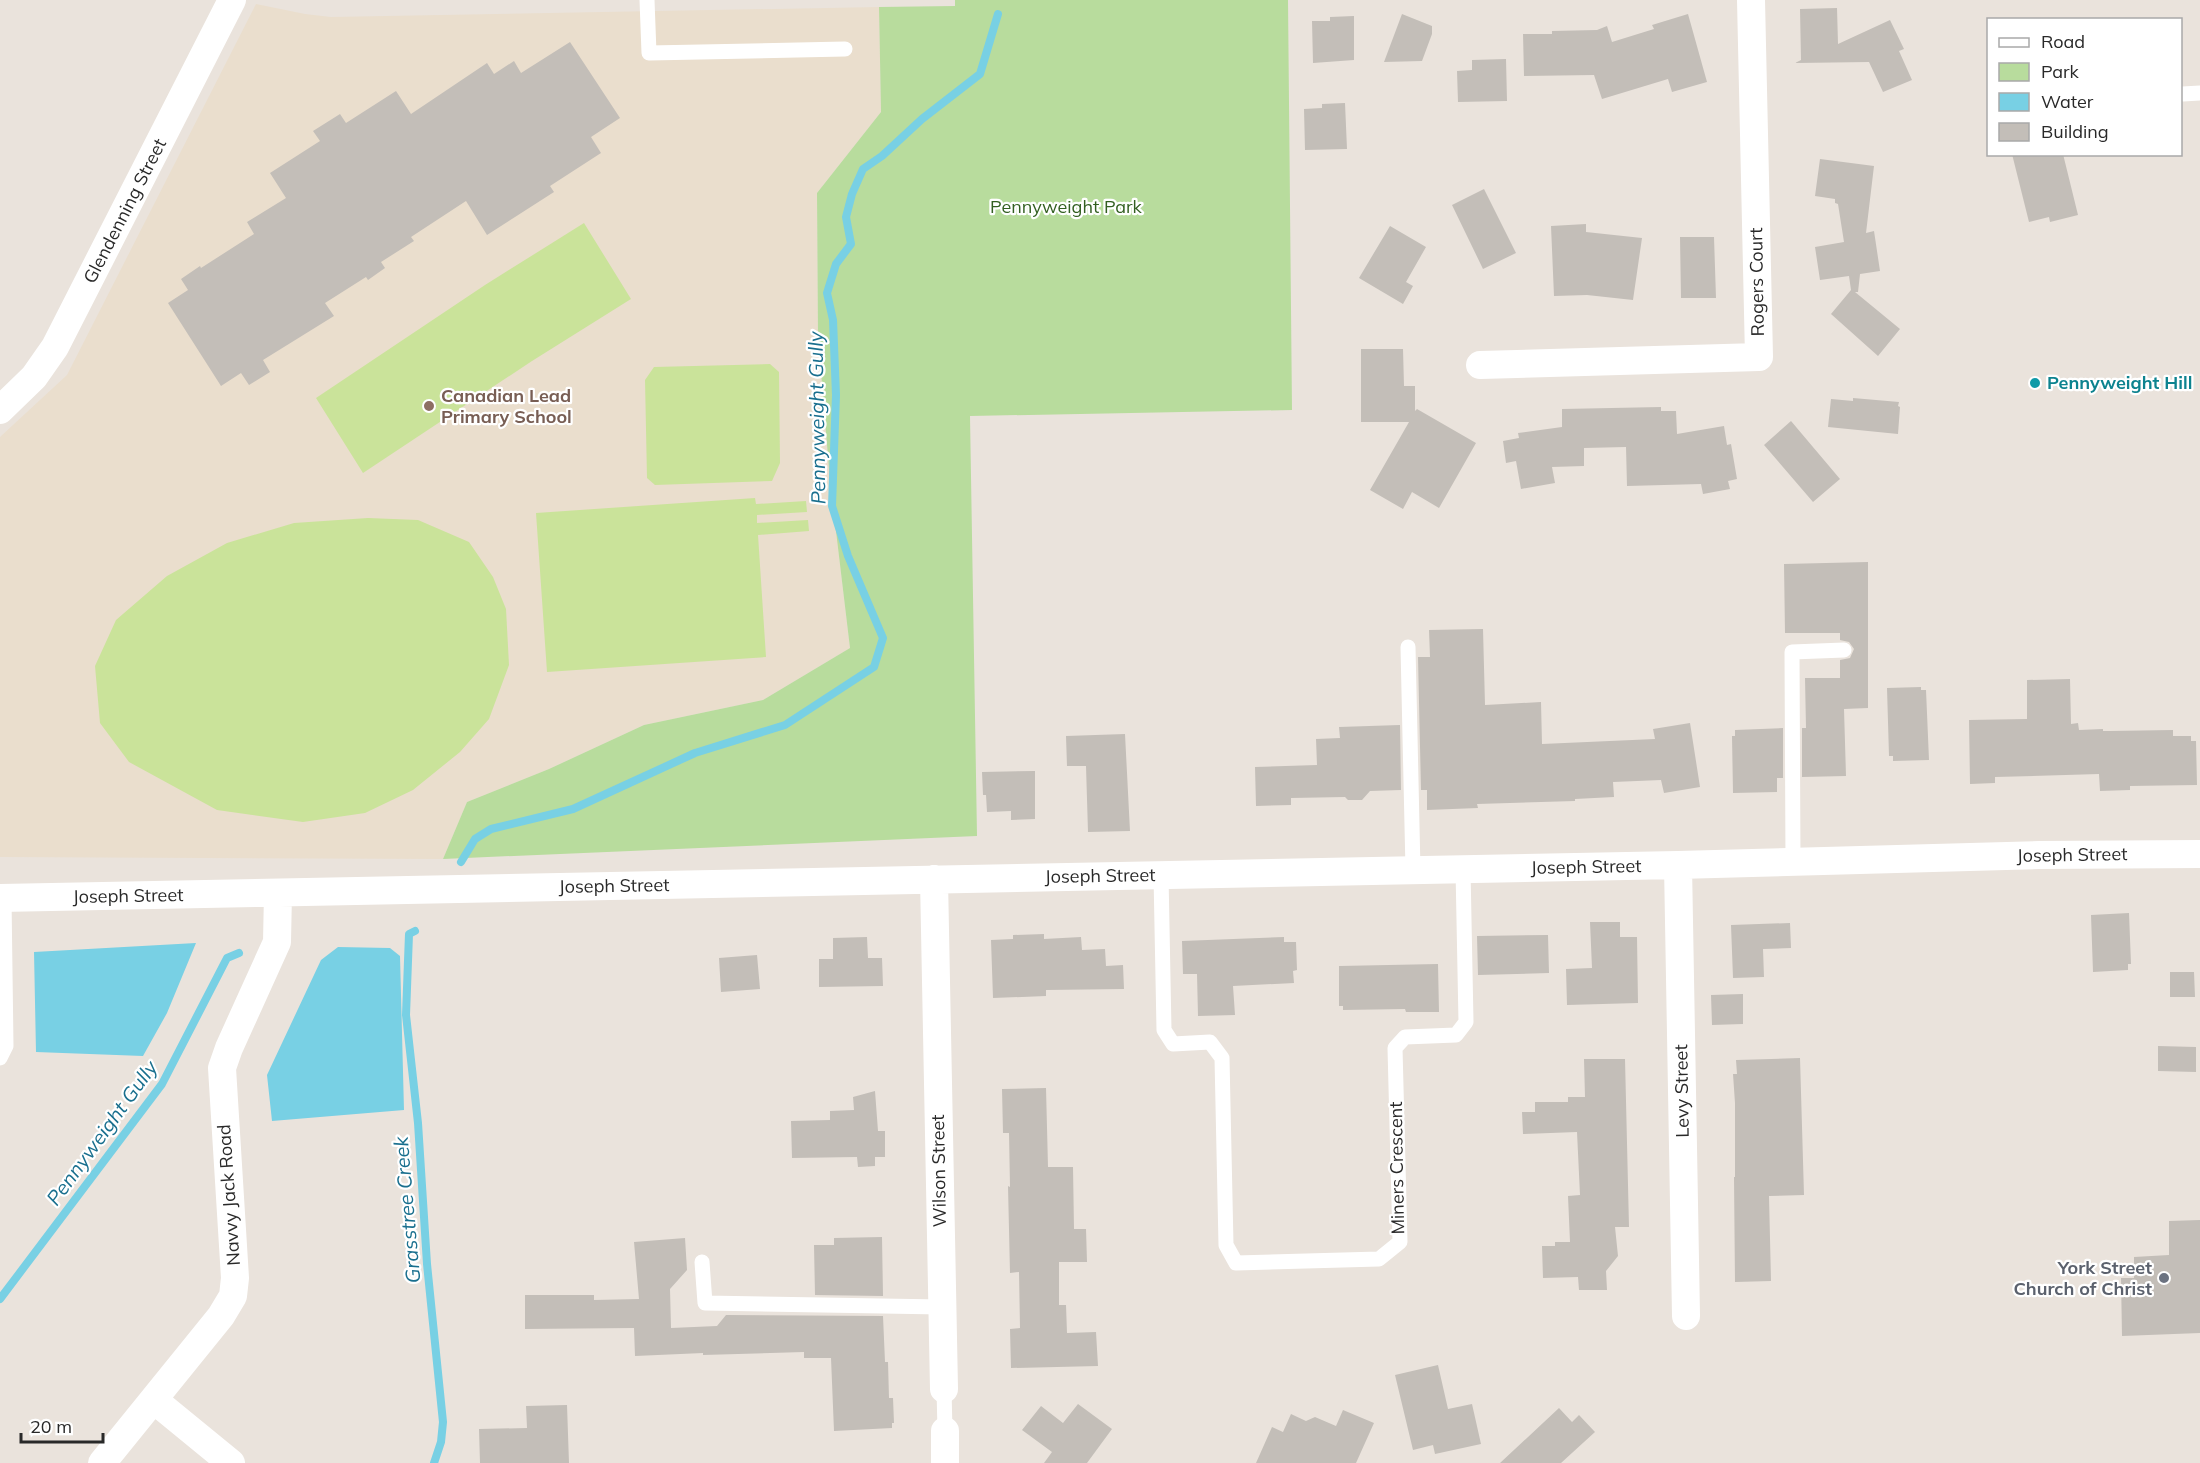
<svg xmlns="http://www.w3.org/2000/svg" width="2200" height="1463" viewBox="0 0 2200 1463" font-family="Mulish,sans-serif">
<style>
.education{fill:#eadecd}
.green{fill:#b8dc9d}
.pitch{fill:#cae39a}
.water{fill:#78d0e4}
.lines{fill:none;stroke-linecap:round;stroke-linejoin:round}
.stream{stroke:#78d0e4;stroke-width:8}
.building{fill:#c3beb8}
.service{stroke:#fff;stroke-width:15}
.minor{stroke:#fff;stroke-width:28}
.culture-dot{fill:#0f9aa8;stroke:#fff;stroke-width:2}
.education-dot{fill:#8d6e63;stroke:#fff;stroke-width:2}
.worship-dot{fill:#6b7280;stroke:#fff;stroke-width:2}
.labels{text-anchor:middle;stroke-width:4.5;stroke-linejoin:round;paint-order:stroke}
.park-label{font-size:18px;fill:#325f20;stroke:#fff}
.street-label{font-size:18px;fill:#292929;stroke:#fff}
.culture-label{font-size:18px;font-weight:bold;fill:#0d838f;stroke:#fff;text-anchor:start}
.education-label{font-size:18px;font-weight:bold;fill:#785e54;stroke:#fff;text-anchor:start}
.worship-label{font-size:18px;font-weight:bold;fill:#5b616d;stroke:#fff;text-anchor:end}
.water-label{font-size:20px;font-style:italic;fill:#196f8e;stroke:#fff}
</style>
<rect width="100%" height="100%" fill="#eae3dc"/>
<path class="education" d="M 256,4 L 305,14 L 331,17 L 879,7 L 881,112 L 817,193 L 818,336 L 830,481 L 850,648 L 763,700 L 644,725 L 549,769 L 467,802 L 443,859 L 0,857 L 0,437 L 67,375 Z"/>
<path class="green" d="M 955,0 L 1288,0 L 1292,410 L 970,416 L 977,836 L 443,859 L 467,802 L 549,769 L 644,725 L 763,700 L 850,648 L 830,481 L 818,336 L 817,193 L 881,112 L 879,7 L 955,6 Z"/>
<path class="pitch" d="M 584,223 L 631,299 L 532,361 L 363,473 L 316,398 L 485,285 Z
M 770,364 L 779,372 L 780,463 L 772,481 L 655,485 L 647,478 L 645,380 L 654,367 Z
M 755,498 L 756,504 L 806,501 L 807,512 L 757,515 L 757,523 L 808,520 L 809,531 L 758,535 L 766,657 L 547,672 L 536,513 Z
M 368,518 L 418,520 L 469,542 L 493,577 L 506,609 L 509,665 L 489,719 L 460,752 L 413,790 L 365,813 L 303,822 L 217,810 L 129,762 L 100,723 L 95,666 L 116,620 L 167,576 L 227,543 L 294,523 Z"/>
<path class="water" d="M 196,943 L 167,1013 L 143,1056 L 36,1052 L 34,952 Z
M 338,947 L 390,948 L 400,956 L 404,1110 L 272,1121 L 267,1075 L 321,960 Z"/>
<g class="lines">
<path class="stream" d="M 461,862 L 475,839 L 491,829 L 573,809 L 695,753 L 785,725 L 874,667 L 883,638 L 848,556 L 832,506 L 836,395 L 833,320 L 827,293 L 836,264 L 851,244 L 846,217 L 852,194 L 863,169 L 882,156 L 922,119 L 980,74 L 998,14
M 415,931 L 409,934 L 406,1015 L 418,1123 L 427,1264 L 443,1422 L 441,1442 L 434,1463
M 0,1299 L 162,1084 L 227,958 L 239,953"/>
</g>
<path class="building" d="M 1837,8 L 1838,44 L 1890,20 L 1904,49 L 1899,51 L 1912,80 L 1883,92 L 1869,62 L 1795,63 L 1801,60 L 1800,9 Z
M 1402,14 L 1432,26 L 1432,34 L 1422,61 L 1384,62 Z
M 1688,14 L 1707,82 L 1672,92 L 1668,79 L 1602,99 L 1594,75 L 1524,76 L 1523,34 L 1552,34 L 1552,31 L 1597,30 L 1607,26 L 1612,42 L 1654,29 L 1652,25 Z
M 1354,16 L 1354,60 L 1313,63 L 1312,21 L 1330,21 L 1330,17 Z
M 570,42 L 620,118 L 591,137 L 601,153 L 550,186 L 554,192 L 487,235 L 466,201 L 411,237 L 414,241 L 381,262 L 385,268 L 368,280 L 366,277 L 325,303 L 334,316 L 263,360 L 270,372 L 249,385 L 241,373 L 221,386 L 168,303 L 188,290 L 181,279 L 200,266 L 201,268 L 254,234 L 247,222 L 286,198 L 270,173 L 320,141 L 313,131 L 340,114 L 346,123 L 396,91 L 411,114 L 487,63 L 494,74 L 514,61 L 521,73 Z
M 1506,59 L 1507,101 L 1458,102 L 1457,71 L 1472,70 L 1472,60 Z
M 1345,103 L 1347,149 L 1305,150 L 1304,109 L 1322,108 L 1322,104 Z
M 2012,154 L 2063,154 L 2078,215 L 2050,222 L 2049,217 L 2029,222 Z
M 1820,159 L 1874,166 L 1866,233 L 1874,231 L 1880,271 L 1860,274 L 1858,292 L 1855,292 L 1900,329 L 1878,356 L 1831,314 L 1851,290 L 1849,276 L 1820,280 L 1815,247 L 1844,242 L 1838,204 L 1835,203 L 1835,199 L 1815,196 Z
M 1484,189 L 1516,253 L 1483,269 L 1452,205 Z
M 1586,224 L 1586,232 L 1642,238 L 1633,300 L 1587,295 L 1554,296 L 1551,226 Z
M 1390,226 L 1426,247 L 1406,282 L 1413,286 L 1403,304 L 1359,278 Z
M 1680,237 L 1714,237 L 1716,298 L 1681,298 Z
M 1361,349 L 1403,349 L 1404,386 L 1415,386 L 1415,411 L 1417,409 L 1476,443 L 1439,508 L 1412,492 L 1403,509 L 1370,490 L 1409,422 L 1361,422 Z
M 1853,398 L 1899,402 L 1898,406 L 1900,407 L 1898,434 L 1828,427 L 1831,399 L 1853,401 Z
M 1661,407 L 1661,411 L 1676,411 L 1677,434 L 1724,426 L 1727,445 L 1731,444 L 1737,479 L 1728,481 L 1730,489 L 1703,494 L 1701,484 L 1627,486 L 1626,447 L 1584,448 L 1584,466 L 1552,467 L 1555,483 L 1521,489 L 1516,461 L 1506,463 L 1503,441 L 1519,438 L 1518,433 L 1562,427 L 1562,409 Z
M 1791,421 L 1840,479 L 1813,502 L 1764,445 Z
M 1868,562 L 1868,708 L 1844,709 L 1846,776 L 1802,777 L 1802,728 L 1806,728 L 1805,678 L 1840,678 L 1840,660 L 1850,658 L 1854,649 L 1849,642 L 1840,640 L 1840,633 L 1785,633 L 1784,564 Z
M 1483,629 L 1485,705 L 1541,702 L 1542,744 L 1655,739 L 1653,729 L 1690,723 L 1700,787 L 1664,793 L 1661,780 L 1613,782 L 1614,797 L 1575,799 L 1575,801 L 1477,804 L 1478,808 L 1427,810 L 1427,790 L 1421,790 L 1418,657 L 1430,657 L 1429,630 Z
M 2070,679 L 2071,724 L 2078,723 L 2079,730 L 2103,729 L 2103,731 L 2110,731 L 2173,730 L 2173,736 L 2191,736 L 2191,741 L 2196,741 L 2197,785 L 2130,786 L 2130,790 L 2100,791 L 2099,774 L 1995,777 L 1995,783 L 1970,784 L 1969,720 L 2027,719 L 2027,680 Z
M 1921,687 L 1921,690 L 1926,690 L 1929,760 L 1893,761 L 1893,756 L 1889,756 L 1887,688 Z
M 1400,725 L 1401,790 L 1370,791 L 1362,800 L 1348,800 L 1345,797 L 1291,798 L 1291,805 L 1256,806 L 1255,767 L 1317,765 L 1316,739 L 1340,738 L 1339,727 Z
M 1783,728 L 1783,778 L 1777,778 L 1777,792 L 1733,793 L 1732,736 L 1735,736 L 1735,730 Z
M 1125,734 L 1130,831 L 1088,832 L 1086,766 L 1067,766 L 1066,736 Z
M 1035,771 L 1035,819 L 1011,820 L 1011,811 L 987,812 L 986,795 L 983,795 L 982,772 Z
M 2129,913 L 2131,964 L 2128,964 L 2128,970 L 2093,972 L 2091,915 Z
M 1590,922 L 1620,922 L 1620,937 L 1637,937 L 1638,1003 L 1567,1005 L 1566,969 L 1592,968 Z
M 1790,923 L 1791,948 L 1763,949 L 1764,977 L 1733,978 L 1731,925 Z
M 1044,934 L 1044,939 L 1081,937 L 1082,950 L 1105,949 L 1106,966 L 1123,965 L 1124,989 L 1046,990 L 1046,996 L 993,998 L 991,940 L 1013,939 L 1013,935 Z
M 1548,935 L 1549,973 L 1478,975 L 1477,936 Z
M 867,937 L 868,958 L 882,958 L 883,986 L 819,987 L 819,959 L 833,959 L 833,938 Z
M 1284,937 L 1284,942 L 1296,942 L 1297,970 L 1293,971 L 1294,983 L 1233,986 L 1235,1015 L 1198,1016 L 1197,974 L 1183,974 L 1182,941 Z
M 757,955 L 760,989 L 721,992 L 719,958 Z
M 1438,964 L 1439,1012 L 1406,1012 L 1405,1009 L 1343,1010 L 1343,1006 L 1339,1006 L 1339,966 Z
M 2170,972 L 2194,972 L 2195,997 L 2170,997 Z
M 1743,994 L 1743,1024 L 1712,1025 L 1711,995 Z
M 2158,1046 L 2196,1047 L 2196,1072 L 2158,1071 Z
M 1800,1058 L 1804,1195 L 1769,1196 L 1771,1281 L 1735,1282 L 1734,1177 L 1735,1177 L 1735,1103 L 1733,1074 L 1737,1074 L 1736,1060 Z
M 1584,1059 L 1625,1059 L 1629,1227 L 1615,1227 L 1618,1256 L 1606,1271 L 1607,1290 L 1579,1290 L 1578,1277 L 1543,1278 L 1542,1246 L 1555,1246 L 1555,1242 L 1570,1242 L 1568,1196 L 1580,1195 L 1577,1132 L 1523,1134 L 1522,1112 L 1535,1112 L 1535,1102 L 1568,1102 L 1568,1097 L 1585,1097 Z
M 1046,1088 L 1048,1167 L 1073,1167 L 1074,1229 L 1086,1229 L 1087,1262 L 1059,1262 L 1059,1305 L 1066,1305 L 1067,1333 L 1096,1332 L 1098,1366 L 1011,1368 L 1010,1329 L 1020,1328 L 1019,1272 L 1010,1273 L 1008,1186 L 1010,1187 L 1009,1133 L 1003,1133 L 1002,1089 Z
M 875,1091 L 878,1131 L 885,1131 L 885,1157 L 875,1157 L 875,1166 L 858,1167 L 857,1157 L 792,1158 L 791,1121 L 830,1120 L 830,1111 L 854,1110 L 853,1097 Z
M 2200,1220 L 2200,1333 L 2122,1336 L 2121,1278 L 2134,1278 L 2134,1257 L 2169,1255 L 2169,1221 Z
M 882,1237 L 883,1296 L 815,1295 L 814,1245 L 834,1245 L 834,1238 Z
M 685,1238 L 687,1270 L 670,1289 L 671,1328 L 717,1326 L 726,1315 L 883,1316 L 885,1362 L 888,1362 L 889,1398 L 893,1398 L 894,1423 L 892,1423 L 892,1428 L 834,1431 L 831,1358 L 804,1358 L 804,1352 L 703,1355 L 703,1353 L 635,1356 L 634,1328 L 525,1329 L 525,1295 L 594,1295 L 594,1300 L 639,1299 L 634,1242 Z
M 1438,1365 L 1448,1409 L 1472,1404 L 1481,1444 L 1435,1454 L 1433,1445 L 1413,1450 L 1395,1375 Z
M 1078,1404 L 1112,1429 L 1087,1463 L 1044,1463 L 1052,1452 L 1022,1430 L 1041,1406 L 1063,1423 Z
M 567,1405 L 569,1463 L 480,1463 L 479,1429 L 527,1428 L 526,1406 Z
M 1559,1408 L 1572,1422 L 1579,1415 L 1595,1432 L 1561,1463 L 1500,1463 Z
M 1343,1410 L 1374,1423 L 1356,1463 L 1256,1463 L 1272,1427 L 1283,1432 L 1291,1414 L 1306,1421 L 1315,1417 L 1336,1426 Z"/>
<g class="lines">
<path class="service" d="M 647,0 L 649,53 L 845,49
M 2183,94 L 2200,93
M 1408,647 L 1413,870
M 1793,862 L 1792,652 L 1844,650
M 1161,875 L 1164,1030 L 1173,1044 L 1210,1042 L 1222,1058 L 1226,1245 L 1236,1263 L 1379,1259 L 1400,1242 L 1395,1048 L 1405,1037 L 1456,1035 L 1466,1022 L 1463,869
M 0,1058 L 6,1046 L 4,898
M 702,1262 L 705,1303 L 942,1307
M 944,1389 L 945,1431"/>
<path class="minor" d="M 1480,365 L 1759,357 L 1751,0
M 0,410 L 34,377 L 55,347 L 232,0
M 1678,865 L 1686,1316
M 934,879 L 944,1389
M 0,898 L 1678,865 L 2039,855 L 2200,854
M 154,1400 L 231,1463
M 945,1431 L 945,1463
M 102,1463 L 221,1316 L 233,1296 L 235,1278 L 222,1068 L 229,1048 L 277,942 L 278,893"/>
</g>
<circle class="culture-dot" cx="2035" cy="383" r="6"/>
<circle class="education-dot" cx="429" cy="406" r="6"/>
<circle class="worship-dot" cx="2164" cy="1278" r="6"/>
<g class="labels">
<g class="park-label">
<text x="1066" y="213">Pennyweight Park</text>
</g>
<g class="street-label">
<text transform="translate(125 211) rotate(-63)" y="6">Glendenning Street</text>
<text transform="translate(1757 282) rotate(-91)" y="6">Rogers Court</text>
<text transform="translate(2072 855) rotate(-1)" y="6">Joseph Street</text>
<text transform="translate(1586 867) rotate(-1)" y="6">Joseph Street</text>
<text transform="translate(1100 876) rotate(-1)" y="6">Joseph Street</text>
<text transform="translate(614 886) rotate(-1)" y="6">Joseph Street</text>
<text transform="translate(128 896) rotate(-1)" y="6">Joseph Street</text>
<text transform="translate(1682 1091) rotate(-91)" y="6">Levy Street</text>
<text transform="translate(1397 1168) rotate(-91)" y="6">Miners Crescent</text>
<text transform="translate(939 1171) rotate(-91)" y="6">Wilson Street</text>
<text transform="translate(229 1195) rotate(-94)" y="6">Navvy Jack Road</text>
</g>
<g class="culture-label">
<text x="2047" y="389">Pennyweight Hill</text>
</g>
<g class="education-label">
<text x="441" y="402">Canadian Lead<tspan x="441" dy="21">Primary School</tspan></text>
</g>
<g class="worship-label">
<text x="2152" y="1274">York Street<tspan x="2152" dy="21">Church of Christ</tspan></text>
</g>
<g class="water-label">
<text transform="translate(817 418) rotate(-91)" y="7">Pennyweight Gully</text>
<text transform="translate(102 1133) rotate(-54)" y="7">Pennyweight Gully</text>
<text transform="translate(407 1210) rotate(-95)" y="7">Grasstree Creek</text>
</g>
</g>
<rect x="1987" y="18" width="195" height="138" fill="#ffffff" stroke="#a9a9a9" stroke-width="1.5"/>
<rect x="1999" y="38" width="30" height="9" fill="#ffffff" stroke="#a9a9a9" stroke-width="1.5"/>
<text x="2041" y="48" font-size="18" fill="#292929">Road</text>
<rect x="1999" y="63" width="30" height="18" fill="#b8dc9d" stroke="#a9a9a9" stroke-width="1.5"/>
<text x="2041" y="78" font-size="18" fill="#292929">Park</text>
<rect x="1999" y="93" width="30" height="18" fill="#78d0e4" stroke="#a9a9a9" stroke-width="1.5"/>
<text x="2041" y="108" font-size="18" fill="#292929">Water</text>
<rect x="1999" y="123" width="30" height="18" fill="#c3beb8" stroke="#a9a9a9" stroke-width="1.5"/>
<text x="2041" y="138" font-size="18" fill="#292929">Building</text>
<path d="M21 1433v9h82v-9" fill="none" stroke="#292929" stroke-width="3"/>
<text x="30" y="1433" font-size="18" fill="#292929" stroke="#ffffff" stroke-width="4.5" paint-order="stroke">20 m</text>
</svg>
